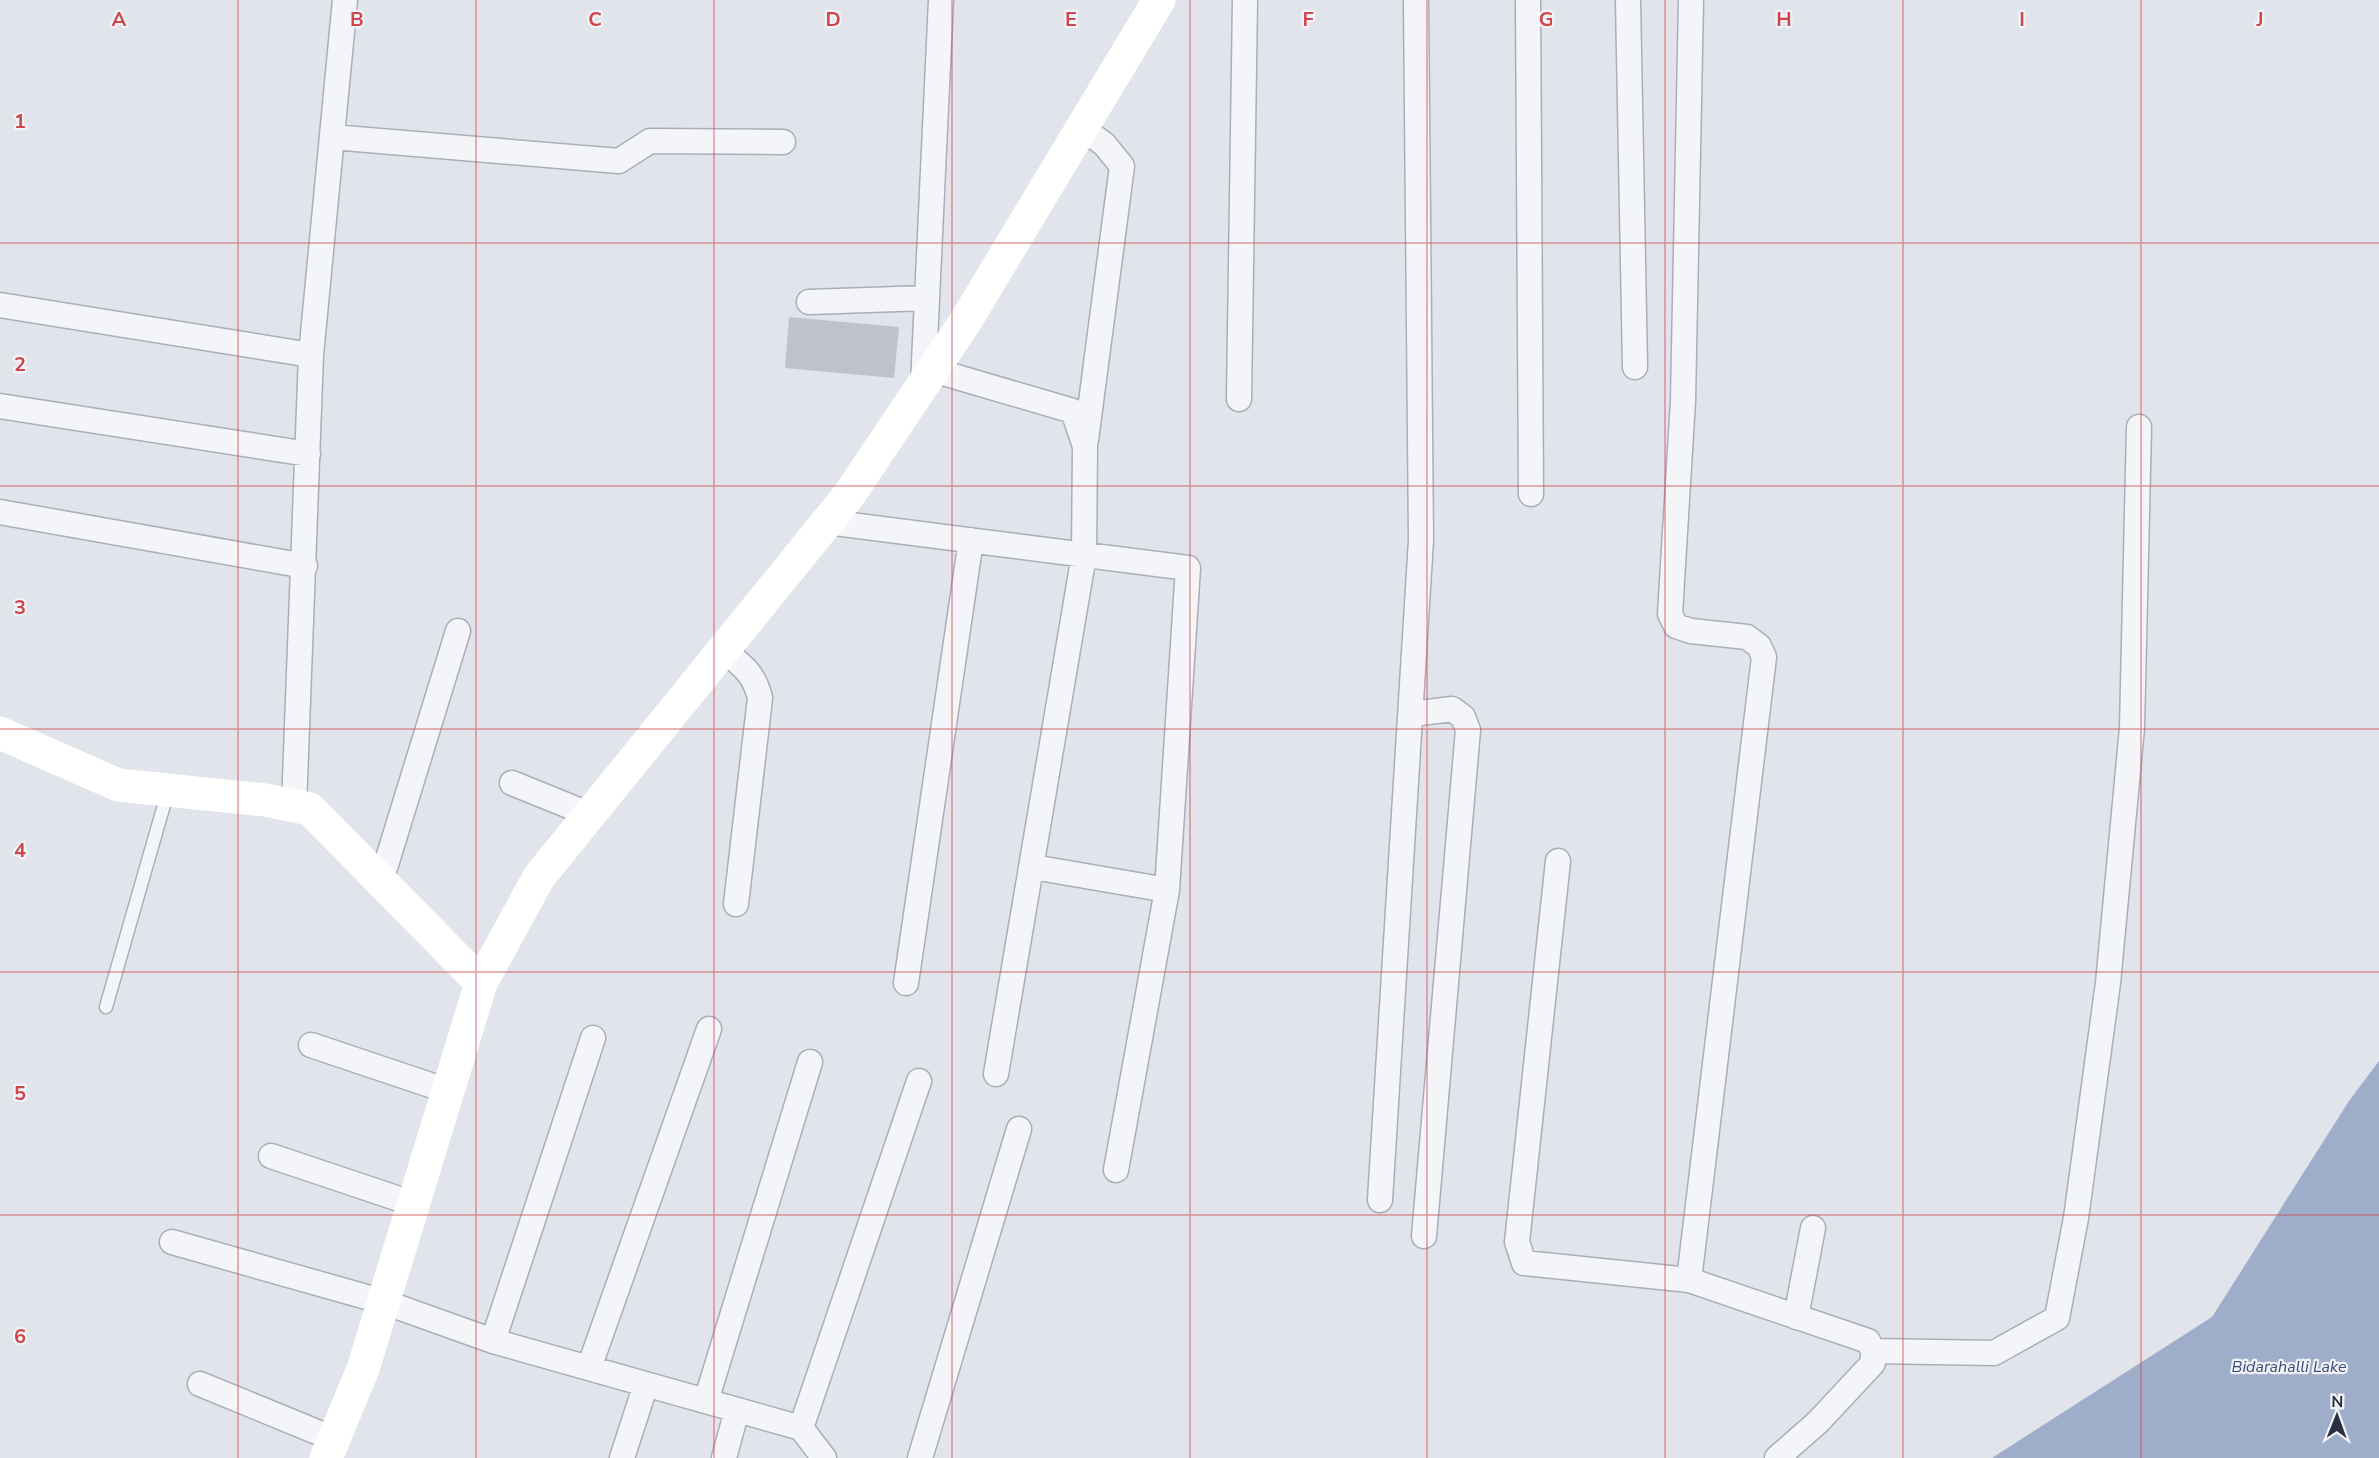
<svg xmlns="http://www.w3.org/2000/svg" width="2379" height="1458" viewBox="0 0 2379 1458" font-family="'Nunito Sans',sans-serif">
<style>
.water{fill:#9dadca}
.building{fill:#bfc2cd}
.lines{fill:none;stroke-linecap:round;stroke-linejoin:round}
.lane-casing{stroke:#aaaeb8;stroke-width:15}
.street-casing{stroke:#aaaeb8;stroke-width:27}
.lane{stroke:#f4f5f8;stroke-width:12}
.street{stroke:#f4f5f8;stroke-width:24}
.secondary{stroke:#fff;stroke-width:33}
.grid{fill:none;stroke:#ce474c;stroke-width:1.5;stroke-opacity:0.55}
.labels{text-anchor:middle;stroke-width:4.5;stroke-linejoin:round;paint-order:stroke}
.water-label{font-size:16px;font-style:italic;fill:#344a76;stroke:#f1f3f7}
.grid-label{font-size:20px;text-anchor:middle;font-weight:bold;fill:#ce474c;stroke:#f1f3f7;stroke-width:4.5;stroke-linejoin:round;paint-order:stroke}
</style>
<rect width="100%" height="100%" fill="#e1e4ea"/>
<path class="water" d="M 2379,1061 L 2379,1458 L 1992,1458 L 2212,1317 L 2349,1101 Z"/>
<path class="building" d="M 789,317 L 899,327 L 894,378 L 785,368 Z"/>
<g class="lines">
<g class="lane-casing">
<path id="lane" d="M 106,1007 L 168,791"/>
</g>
<g class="street-casing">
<path id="street" d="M 1528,0 L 1531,494
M 1628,0 L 1635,367
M 1083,129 L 1104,144 L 1122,166 L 1086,440
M 332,137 L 619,161 L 650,141 L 783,142
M 809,302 L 927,298
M 0,305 L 311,355 L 294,806
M 311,355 L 345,0
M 933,370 L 1073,411 L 1085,446 L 1084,555 L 996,1074
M 923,384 L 941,0
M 1239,399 L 1245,0
M 0,406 L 308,454
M 0,512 L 305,566
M 827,522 L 1188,568 L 1167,890 L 1116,1170
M 723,650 C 742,665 754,673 760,698 L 736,904
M 1412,714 L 1452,709 L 1463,717 L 1468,730 L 1424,1236
M 512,783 L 591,815
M 1558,861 L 1517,1242 L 1524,1263 L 1689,1280 L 1868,1341 L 1873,1351 L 1873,1363 L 1818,1422 L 1777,1458
M 1033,867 L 1167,890
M 381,881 L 458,631
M 906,983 L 971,540
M 311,1045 L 448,1091
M 271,1156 L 414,1204
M 1380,1200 L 1421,540 L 1416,0
M 172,1242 L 384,1302 L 493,1341 L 801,1428 L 919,1081
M 1689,1280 L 1764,657 L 1759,646 L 1747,637 L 1691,631 L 1676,626 L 1670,614 L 1683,401 L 1691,0
M 1796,1317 L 1813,1228
M 493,1341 L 593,1038
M 1873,1351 L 1994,1353 L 2057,1318 L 2076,1218 L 2108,983 L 2132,728 L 2139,427
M 589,1368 L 709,1029
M 200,1384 L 334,1439
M 706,1401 L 810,1062
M 801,1428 L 824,1458
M 622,1458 L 646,1384
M 724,1458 L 737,1410
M 920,1458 L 1019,1129"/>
</g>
<use href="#lane" class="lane"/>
<use href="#street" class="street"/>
<path class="secondary" d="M 0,733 L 118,785 L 265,800 L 310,809 L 481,983
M 326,1458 L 363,1369 L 481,983 L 539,877 L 849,495 L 965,322 L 1159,0"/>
</g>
<path class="grid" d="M 238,0 L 238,1458M 476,0 L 476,1458M 714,0 L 714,1458M 952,0 L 952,1458M 1190,0 L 1190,1458M 1427,0 L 1427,1458M 1665,0 L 1665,1458M 1903,0 L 1903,1458M 2141,0 L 2141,1458M 0,243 L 2379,243M 0,486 L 2379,486M 0,729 L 2379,729M 0,972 L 2379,972M 0,1215 L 2379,1215"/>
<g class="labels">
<g class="water-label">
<text x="2289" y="1372">Bidarahalli Lake</text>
</g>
</g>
<g class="grid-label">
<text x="119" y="26">A</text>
<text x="357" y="26">B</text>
<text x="595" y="26">C</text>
<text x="833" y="26">D</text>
<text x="1071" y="26">E</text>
<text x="1308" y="26">F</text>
<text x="1546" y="26">G</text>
<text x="1784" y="26">H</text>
<text x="2022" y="26">I</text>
<text x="2260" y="26">J</text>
<text x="20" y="128">1</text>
<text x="20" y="371">2</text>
<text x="20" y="614">3</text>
<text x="20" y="857">4</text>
<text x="20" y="1100">5</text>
<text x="20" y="1343">6</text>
</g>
<g transform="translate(2337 1416) rotate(1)" stroke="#f1f3f7" stroke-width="4.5" paint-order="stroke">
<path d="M0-4.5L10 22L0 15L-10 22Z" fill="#2a3042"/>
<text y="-9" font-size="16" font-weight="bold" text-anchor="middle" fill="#2a3042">N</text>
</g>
</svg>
